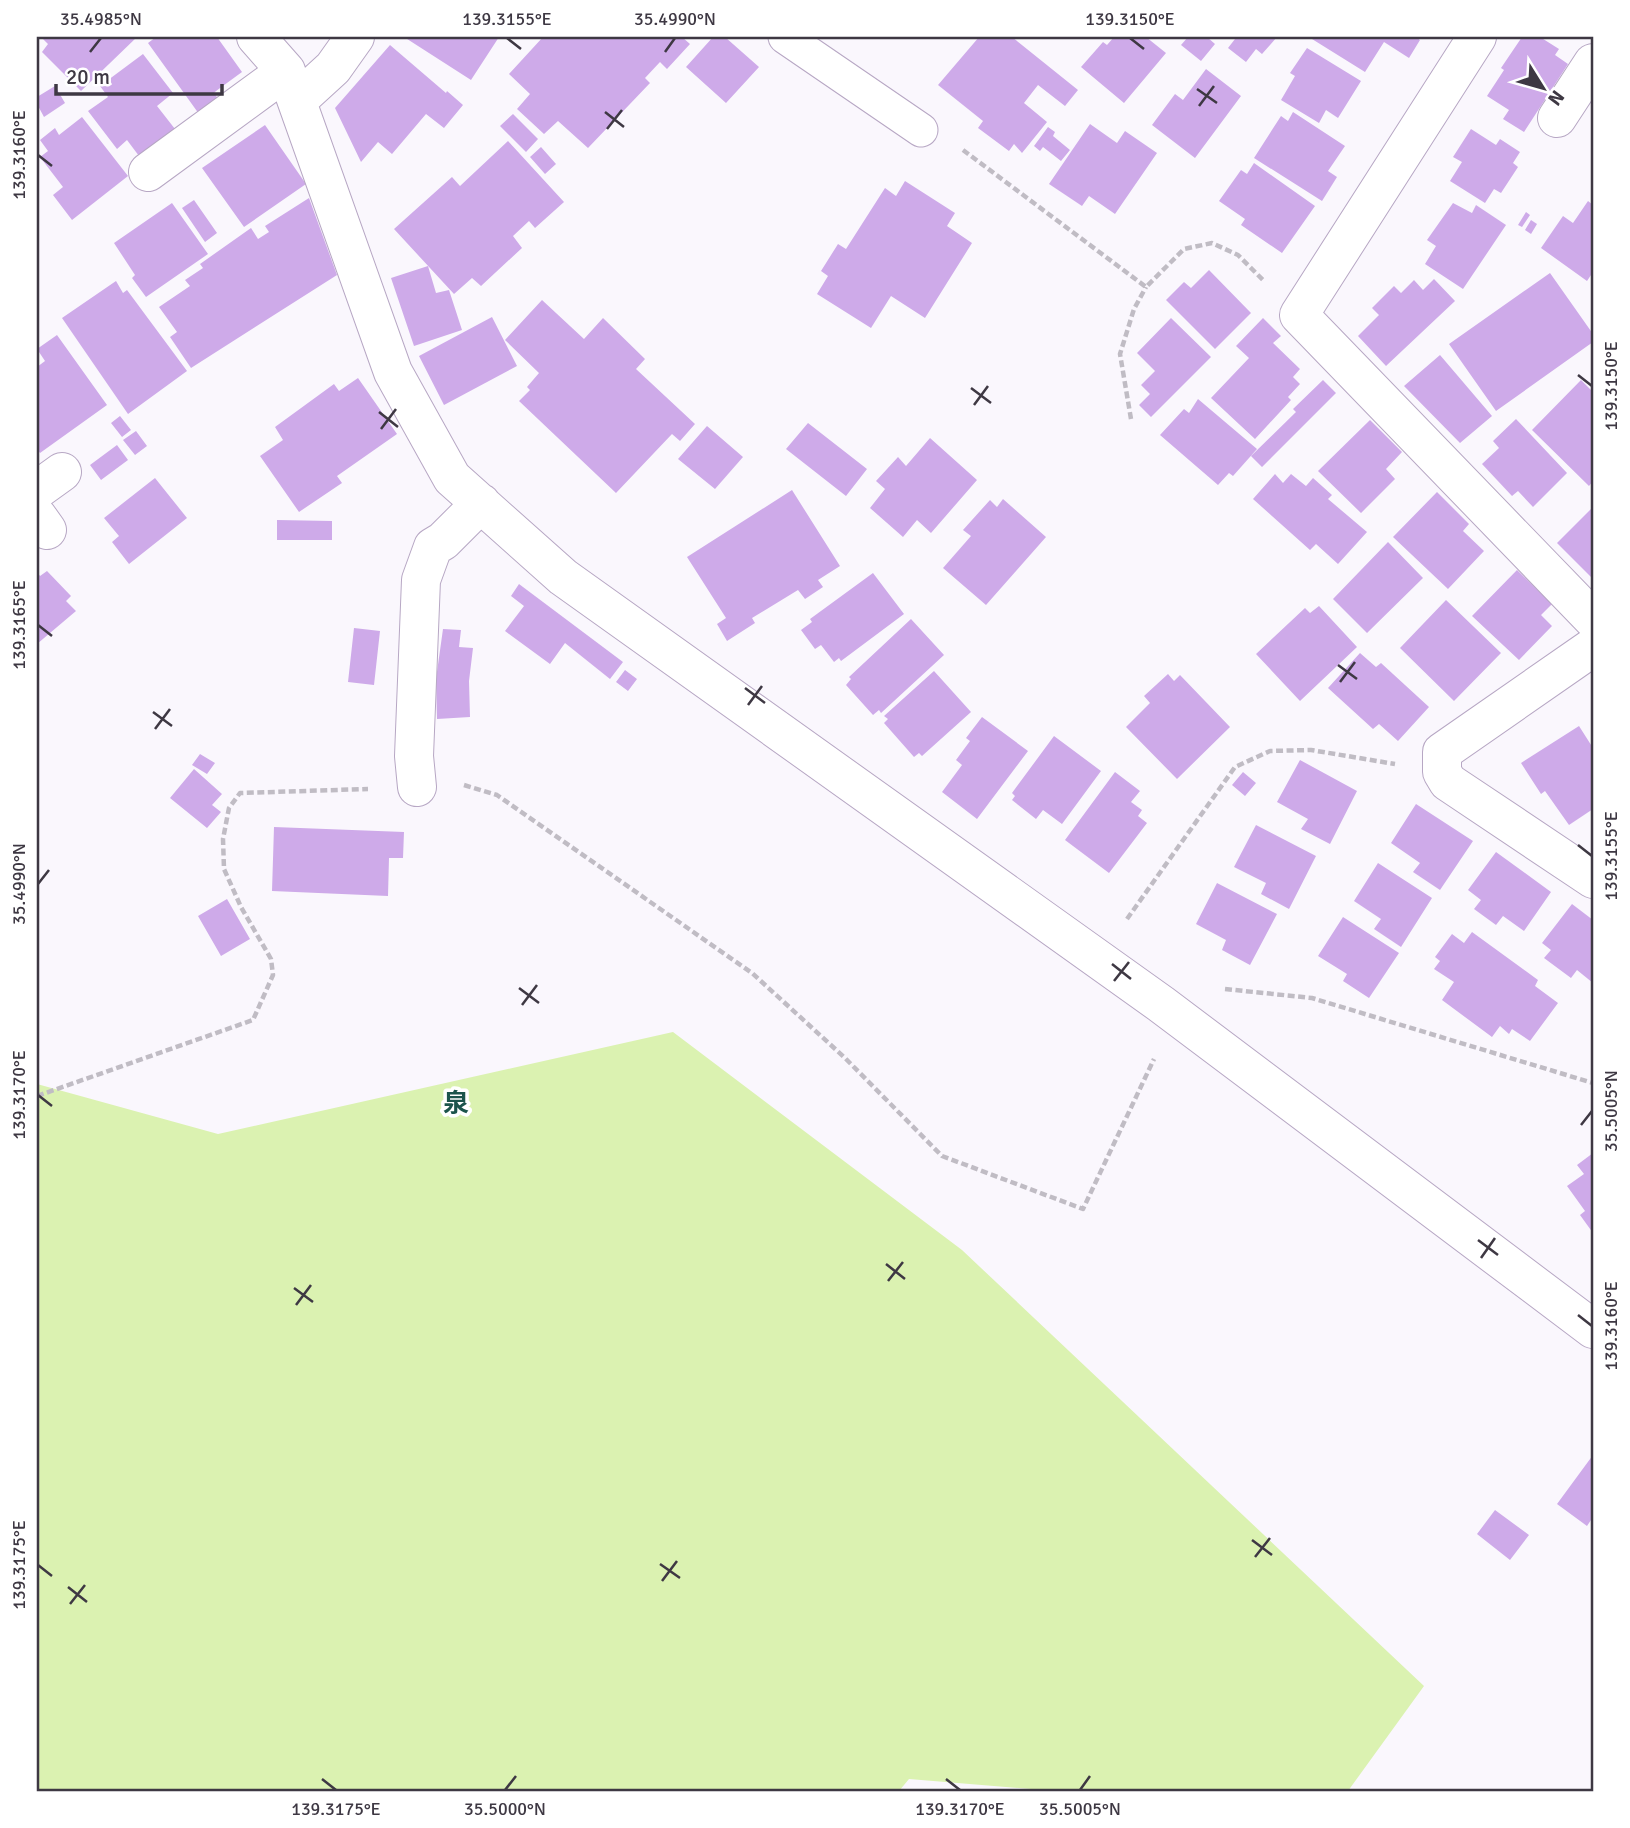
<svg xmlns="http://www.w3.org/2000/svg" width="1630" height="1828" viewBox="0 0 1630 1828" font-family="Signika,'Noto Sans JP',sans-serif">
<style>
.green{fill:#dbf2b1}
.building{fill:#ceaae9}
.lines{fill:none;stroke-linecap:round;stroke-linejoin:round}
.lane-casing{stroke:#b7a7c4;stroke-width:35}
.street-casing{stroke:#b7a7c4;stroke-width:40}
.path{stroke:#c0bcc4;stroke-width:4.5;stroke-dasharray:7 3.5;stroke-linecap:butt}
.lane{stroke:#fff;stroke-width:33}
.street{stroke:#fff;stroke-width:38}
.ticks{fill:none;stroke:#3e3843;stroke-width:2.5}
.labels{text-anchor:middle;stroke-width:7;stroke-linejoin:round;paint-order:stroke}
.neighbourhood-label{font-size:26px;font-weight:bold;fill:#1c544c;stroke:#fff}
.neatline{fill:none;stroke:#3e3843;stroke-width:2.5}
.ticks-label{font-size:18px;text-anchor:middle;fill:#3e3843}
</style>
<rect width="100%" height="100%" fill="#faf7fd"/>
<path class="green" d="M 673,1032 L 962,1250 L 1424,1686 L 1348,1791 L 1056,1791 L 909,1779 L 899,1791 L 37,1791 L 37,1084 L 218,1134 Z"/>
<path class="building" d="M 41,37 L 137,37 L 81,91 L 42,52 L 48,44 Z
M 156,37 L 217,37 L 242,72 L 216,91 L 214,93 L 219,100 L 199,114 L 148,43 Z
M 404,37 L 499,37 L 471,80 Z
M 543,37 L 682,37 L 690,44 L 667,69 L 660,62 L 645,78 L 650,83 L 588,148 L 558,121 L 544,134 L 517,109 L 530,94 L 509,74 Z
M 713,37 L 725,37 L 759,67 L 726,103 L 686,67 Z
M 979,37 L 1012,37 L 1078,90 L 1065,106 L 1038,85 L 1024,103 L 1047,122 L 1022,153 L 1014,144 L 1009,151 L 978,128 L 983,121 L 938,85 Z
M 1114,37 L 1146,37 L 1166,53 L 1124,103 L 1081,67 L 1103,42 L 1107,45 Z
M 1188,37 L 1207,37 L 1215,44 L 1201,61 L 1181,45 Z
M 1232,37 L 1277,37 L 1262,54 L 1256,49 L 1246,62 L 1228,48 L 1235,39 Z
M 1313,37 L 1416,37 L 1420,40 L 1409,58 L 1384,42 L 1365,72 L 1312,39 Z
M 1522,37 L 1540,37 L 1559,49 L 1555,55 L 1568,64 L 1524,132 L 1503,119 L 1509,110 L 1487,96 L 1504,70 L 1501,68 Z
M 390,45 L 446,93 L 447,91 L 463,105 L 444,128 L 426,114 L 392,154 L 378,142 L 361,162 L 335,108 Z
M 1307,48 L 1361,81 L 1338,118 L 1326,110 L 1319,123 L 1281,100 L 1295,76 L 1290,73 Z
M 143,54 L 173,93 L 157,106 L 175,129 L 139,156 L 127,140 L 117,149 L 88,111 L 108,97 L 100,86 Z
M 1206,69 L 1241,96 L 1195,158 L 1152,125 L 1175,94 L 1183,100 Z
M 55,86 L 65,103 L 44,117 L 37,104 L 37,97 Z
M 1293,112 L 1345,146 L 1328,171 L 1337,177 L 1322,201 L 1254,158 L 1281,116 L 1288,121 Z
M 513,114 L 538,139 L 526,152 L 500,126 Z
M 82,117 L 128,176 L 72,220 L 53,195 L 63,187 L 40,157 L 48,151 L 40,140 L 55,128 L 59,135 Z
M 1090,124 L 1117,143 L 1125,131 L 1157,153 L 1115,214 L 1089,196 L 1082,206 L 1049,184 Z
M 265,125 L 306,184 L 244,227 L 202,168 Z
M 1048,127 L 1055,132 L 1053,136 L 1070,150 L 1061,161 L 1043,147 L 1040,151 L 1034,146 Z
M 1471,129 L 1496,145 L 1500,139 L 1520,152 L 1513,163 L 1518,167 L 1501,193 L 1494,189 L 1485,203 L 1450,181 L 1462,162 L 1453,157 Z
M 508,141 L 564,202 L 535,228 L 529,221 L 513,236 L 522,248 L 481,286 L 472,278 L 454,294 L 394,229 L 452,177 L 460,186 Z
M 541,147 L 556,164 L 545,174 L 530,157 Z
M 1254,163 L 1315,206 L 1282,253 L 1241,225 L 1245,219 L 1219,201 L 1241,170 L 1247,174 Z
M 905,181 L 955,213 L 947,226 L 972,243 L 925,318 L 891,296 L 871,328 L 817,294 L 828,276 L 821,271 L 838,244 L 846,249 L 885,188 L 896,196 Z
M 309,198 L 337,275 L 191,368 L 170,337 L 177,332 L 159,307 L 190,286 L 185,280 L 203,268 L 200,264 L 251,228 L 258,239 L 269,232 L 265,226 Z
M 194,200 L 217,233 L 205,242 L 182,208 Z
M 1588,201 L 1593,205 L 1593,272 L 1587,281 L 1541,248 L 1563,216 L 1573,223 Z
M 172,203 L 208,254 L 146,297 L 132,278 L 135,275 L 114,243 Z
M 1453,203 L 1472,213 L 1476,205 L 1506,225 L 1463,289 L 1425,264 L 1436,246 L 1427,240 Z
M 1526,212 L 1530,215 L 1522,227 L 1518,225 Z
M 1531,220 L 1537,224 L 1531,234 L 1525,230 Z
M 428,266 L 436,293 L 449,290 L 462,330 L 414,346 L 391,278 Z
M 1209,270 L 1251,313 L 1215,349 L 1166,300 L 1184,282 L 1191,288 Z
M 1550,273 L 1593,334 L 1593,342 L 1496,411 L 1449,344 Z
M 1434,279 L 1455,301 L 1386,366 L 1358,336 L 1379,315 L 1372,308 L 1394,286 L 1401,293 L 1414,280 L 1423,290 Z
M 116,281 L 123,293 L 127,290 L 187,371 L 128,414 L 62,318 Z
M 542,300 L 584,339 L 603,318 L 645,359 L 636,369 L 695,424 L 680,441 L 672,434 L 616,493 L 519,401 L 530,390 L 527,387 L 539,373 L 505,340 Z
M 492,317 L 517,366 L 444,405 L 419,356 Z
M 1171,318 L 1211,357 L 1151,417 L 1139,405 L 1150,394 L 1141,385 L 1155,371 L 1137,353 Z
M 1263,318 L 1281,336 L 1273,343 L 1300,369 L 1293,377 L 1300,384 L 1288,397 L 1291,400 L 1255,439 L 1211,398 L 1249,358 L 1236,346 Z
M 57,335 L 107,405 L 40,453 L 37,449 L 37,367 L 45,361 L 37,349 Z
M 1440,355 L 1492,416 L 1460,443 L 1404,386 Z
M 358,378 L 397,434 L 337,476 L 342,483 L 299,512 L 260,456 L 283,440 L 275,427 L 334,384 L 339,391 Z
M 1323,380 L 1336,393 L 1262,467 L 1251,456 L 1296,412 L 1293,409 Z
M 1581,380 L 1593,392 L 1593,481 L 1589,486 L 1532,430 Z
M 1198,399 L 1257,449 L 1233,476 L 1229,473 L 1218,485 L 1160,435 L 1184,409 L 1189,413 Z
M 120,416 L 131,430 L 122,437 L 111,423 Z
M 1516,419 L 1567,473 L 1533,507 L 1518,491 L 1512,496 L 1482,464 L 1499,448 L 1493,441 Z
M 1370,420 L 1402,452 L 1386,469 L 1395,479 L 1361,513 L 1318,471 Z
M 808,423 L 867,469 L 846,496 L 786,449 Z
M 707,426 L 743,457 L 715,489 L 678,459 Z
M 136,431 L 147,446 L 135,455 L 123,440 Z
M 930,438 L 977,480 L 931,533 L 917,520 L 903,537 L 870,508 L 885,489 L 876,481 L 898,457 L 906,466 Z
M 117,445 L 128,460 L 101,480 L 90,465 Z
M 1275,474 L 1283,483 L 1291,474 L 1306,486 L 1313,478 L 1332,495 L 1328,499 L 1367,532 L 1338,564 L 1316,544 L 1310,550 L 1253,499 Z
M 155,478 L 187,518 L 129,564 L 112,542 L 119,536 L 104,518 Z
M 792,490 L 840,566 L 818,580 L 823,587 L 805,599 L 798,590 L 752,618 L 755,623 L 727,641 L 717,624 L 726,618 L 687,557 Z
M 1437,492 L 1469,524 L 1463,531 L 1484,551 L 1448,589 L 1393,537 Z
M 1003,499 L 1046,537 L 986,605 L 943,568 L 971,536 L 963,530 L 990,500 L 997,507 Z
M 1593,507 L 1593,579 L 1557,543 Z
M 277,520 L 332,521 L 332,540 L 277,540 Z
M 1388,542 L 1423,578 L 1367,633 L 1333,599 Z
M 1517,570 L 1552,604 L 1541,615 L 1552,626 L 1519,660 L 1472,616 Z
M 47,571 L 71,596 L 66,601 L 76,611 L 37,644 L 37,572 L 40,576 Z
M 873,573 L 904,614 L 841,661 L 839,658 L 834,662 L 821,645 L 815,649 L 801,630 L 812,622 L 810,619 Z
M 519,584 L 623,662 L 610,679 L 565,643 L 550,664 L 505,631 L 524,606 L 511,596 Z
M 1446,600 L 1501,653 L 1454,701 L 1400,648 Z
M 1319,606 L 1357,647 L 1300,701 L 1256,654 L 1305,608 L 1310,613 Z
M 911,619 L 944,655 L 881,713 L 879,710 L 873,715 L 846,685 L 851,679 L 849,677 Z
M 354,628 L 380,631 L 374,685 L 348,682 Z
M 443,629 L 461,630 L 459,647 L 473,648 L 469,681 L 470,717 L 437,719 L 436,679 Z
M 1360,653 L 1376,667 L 1381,663 L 1429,707 L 1398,741 L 1379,724 L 1373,729 L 1328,688 Z
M 625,670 L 637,679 L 628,691 L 616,682 Z
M 934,671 L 971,712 L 922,756 L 919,753 L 914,757 L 884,723 L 888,719 L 884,716 Z
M 1168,674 L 1174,681 L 1180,675 L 1230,727 L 1177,779 L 1126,727 L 1150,703 L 1144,696 Z
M 982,717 L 1028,751 L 977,819 L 942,792 L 962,765 L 956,760 L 970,741 L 966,738 Z
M 1579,726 L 1593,748 L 1593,809 L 1569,825 L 1545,791 L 1541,794 L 1521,763 Z
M 1054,736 L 1101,771 L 1062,824 L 1043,810 L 1036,819 L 1012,800 L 1015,796 L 1012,793 Z
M 200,754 L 215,763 L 207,774 L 192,765 Z
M 1300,760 L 1357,791 L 1330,844 L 1301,829 L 1308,819 L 1277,802 Z
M 194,769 L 222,794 L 212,805 L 221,812 L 207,828 L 170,798 Z
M 1115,772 L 1140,791 L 1131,802 L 1142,810 L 1138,816 L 1147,823 L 1109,873 L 1065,840 Z
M 1243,772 L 1256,783 L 1245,796 L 1232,785 Z
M 1416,804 L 1473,841 L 1440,890 L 1413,872 L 1420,863 L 1391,843 Z
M 1256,825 L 1316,856 L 1289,909 L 1261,894 L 1266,883 L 1234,867 Z
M 274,827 L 404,832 L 403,858 L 389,858 L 388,896 L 272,891 Z
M 1496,852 L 1551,892 L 1524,931 L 1503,916 L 1496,925 L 1474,909 L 1481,900 L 1468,890 Z
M 1378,863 L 1432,898 L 1401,947 L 1374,929 L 1381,919 L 1354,901 Z
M 1217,883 L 1277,914 L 1250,965 L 1222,950 L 1226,940 L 1196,924 Z
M 227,899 L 250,939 L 221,956 L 198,916 Z
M 1572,904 L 1593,920 L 1593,983 L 1577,970 L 1571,978 L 1544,958 L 1551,950 L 1542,943 Z
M 1343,917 L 1399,953 L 1369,998 L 1343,981 L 1347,974 L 1318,956 Z
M 1472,932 L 1538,980 L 1535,986 L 1558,1003 L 1530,1041 L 1512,1029 L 1509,1034 L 1500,1026 L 1492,1037 L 1442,1000 L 1454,982 L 1434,969 L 1440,961 L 1435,957 L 1452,934 L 1464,943 Z
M 1593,1153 L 1593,1233 L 1580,1215 L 1585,1211 L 1567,1186 L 1584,1174 L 1577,1165 Z
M 1593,1455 L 1593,1517 L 1587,1526 L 1557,1504 Z
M 1495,1510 L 1529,1535 L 1510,1560 L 1477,1534 Z"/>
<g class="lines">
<g class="lane-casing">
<path id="lane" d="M 785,37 L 921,130"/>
</g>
<g class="street-casing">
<path id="street" d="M 256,37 L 286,71 L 393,372 L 452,478 L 563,577 L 1161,1004 L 1593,1329
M 1477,37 L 1299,315 L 1593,619
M 298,100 L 333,68 L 355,37
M 1557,118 L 1593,63
M 148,172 L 286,71
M 37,490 L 62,472
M 37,516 L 47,530
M 1593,647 L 1442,752 L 1442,772 L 1448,782 L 1593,879
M 417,787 L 414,756 L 421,580 L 433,547 L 443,541 L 481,503"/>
</g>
<path class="path" d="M 963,150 L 1146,287 L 1184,249 L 1212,243 L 1238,255 L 1263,280
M 1131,419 L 1120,354 L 1134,309 L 1146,287
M 464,785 L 497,795 L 752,973 L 844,1057 L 942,1156 L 1083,1209 L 1154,1059
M 1127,919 L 1235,767 L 1270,751 L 1311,750 L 1395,764
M 1225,989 L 1312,998 L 1593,1083
M 37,1096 L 253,1020 L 273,975 L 271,959 L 241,907 L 224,869 L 223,839 L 229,808 L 240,793 L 368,789"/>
<use href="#lane" class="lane"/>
<use href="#street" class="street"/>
</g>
<path class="ticks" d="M 507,38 L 521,49M 1130,38 L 1144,49M 90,52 L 101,38M 665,52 L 675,38M 1197,89 L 1217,103M 1199,106 L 1214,86M 605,112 L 624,127M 607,129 L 622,110M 38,155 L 52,166M 1578,375 L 1592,386M 971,388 L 991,403M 974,405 L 988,386M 379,412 L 398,427M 381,429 L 396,409M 38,625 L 52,636M 1338,665 L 1357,679M 1340,682 L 1355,662M 745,688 L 765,703M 748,705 L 762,686M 153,712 L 172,726M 155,729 L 170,709M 1578,845 L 1592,856M 38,884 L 49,870M 1112,964 L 1131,979M 1114,981 L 1129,962M 519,988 L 539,1003M 522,1005 L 537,985M 38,1095 L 52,1106M 1581,1125 L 1592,1111M 1478,1240 L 1498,1255M 1481,1258 L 1495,1238M 886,1264 L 905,1279M 888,1281 L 903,1262M 294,1288 L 313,1302M 296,1305 L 311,1285M 1578,1315 L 1592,1326M 1252,1540 L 1272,1555M 1255,1557 L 1270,1538M 660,1564 L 680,1578M 38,1565 L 52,1576M 662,1581 L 677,1561M 68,1587 L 87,1602M 70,1604 L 85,1585M 322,1779 L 336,1790M 946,1779 L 960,1790M 505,1790 L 516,1776M 1080,1790 L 1090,1776"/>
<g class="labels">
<g class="neighbourhood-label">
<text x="456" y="1112">泉</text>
</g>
</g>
<rect width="1630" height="1828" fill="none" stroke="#ffffff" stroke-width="77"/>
<g transform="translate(1543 88) rotate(127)" stroke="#ffffff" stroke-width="5" paint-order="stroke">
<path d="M0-5L12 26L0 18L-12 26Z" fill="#3e3843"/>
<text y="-10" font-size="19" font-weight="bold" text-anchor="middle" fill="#3e3843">N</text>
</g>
<path d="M56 84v10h166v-10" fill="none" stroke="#3e3843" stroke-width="3.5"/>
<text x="66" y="84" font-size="21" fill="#3e3843" stroke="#ffffff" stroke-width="5" paint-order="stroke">20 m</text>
<rect x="38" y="38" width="1554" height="1752" class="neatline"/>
<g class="ticks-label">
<text x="101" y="25">35.4985°N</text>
<text x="507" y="25">139.3155°E</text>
<text x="675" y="25">35.4990°N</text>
<text x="1130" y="25">139.3150°E</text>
<text transform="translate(19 155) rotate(-90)" y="6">139.3160°E</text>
<text transform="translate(1611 386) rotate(-90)" y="6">139.3150°E</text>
<text transform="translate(19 625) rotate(-90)" y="6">139.3165°E</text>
<text transform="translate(1611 856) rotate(-90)" y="6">139.3155°E</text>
<text transform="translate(19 884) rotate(-90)" y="6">35.4990°N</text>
<text transform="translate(19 1095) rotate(-90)" y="6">139.3170°E</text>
<text transform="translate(1611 1111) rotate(-90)" y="6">35.5005°N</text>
<text transform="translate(1611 1326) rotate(-90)" y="6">139.3160°E</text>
<text transform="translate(19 1565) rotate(-90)" y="6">139.3175°E</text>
<text x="336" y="1815">139.3175°E</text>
<text x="505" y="1815">35.5000°N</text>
<text x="960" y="1815">139.3170°E</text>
<text x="1080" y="1815">35.5005°N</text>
</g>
</svg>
